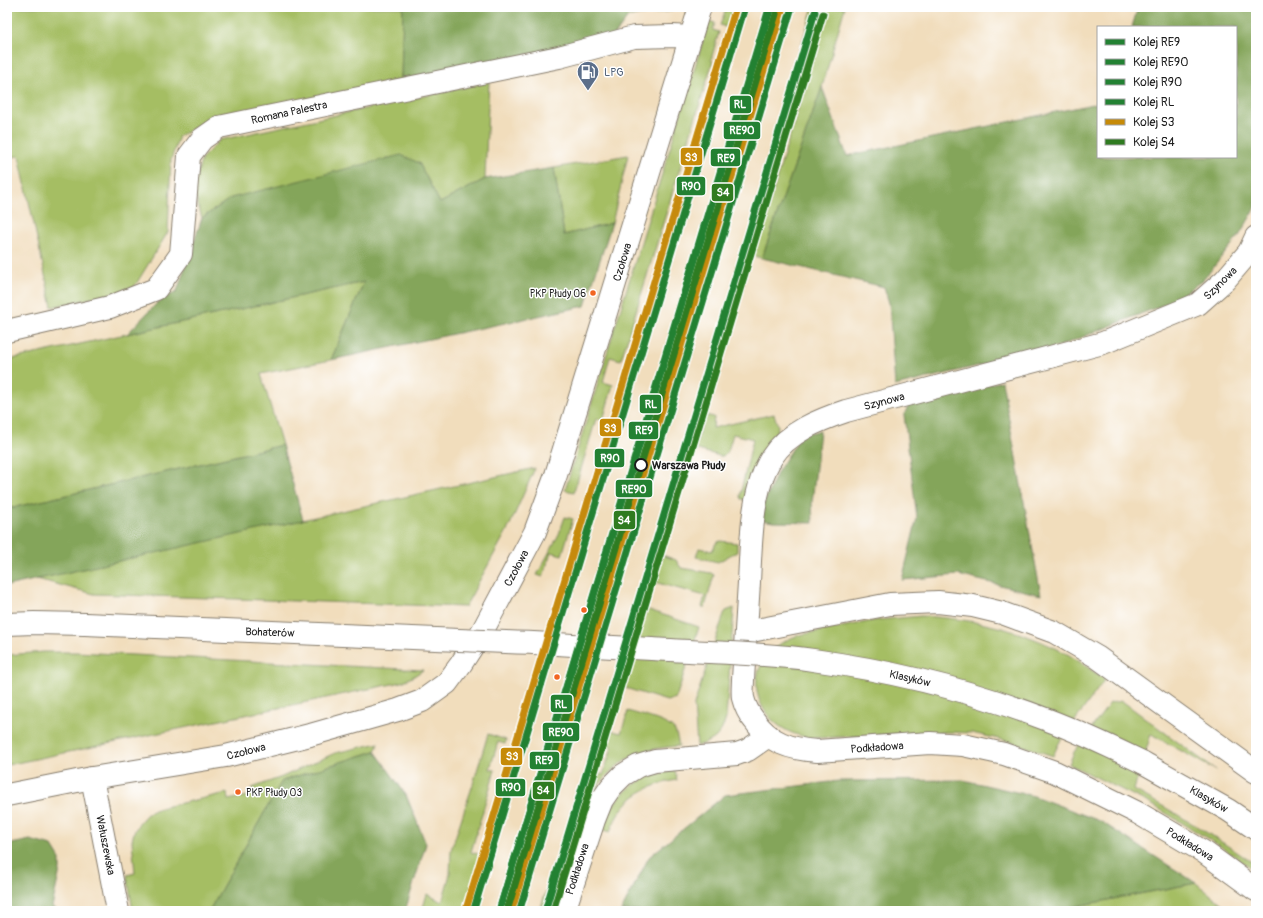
<svg xmlns="http://www.w3.org/2000/svg" width="1263" height="918" viewBox="0 0 1263 918" font-family="Pangolin,sans-serif">
<style>
.green{fill:#a5be64;stroke:#606d40}
.forest{fill:#84a55a;stroke:#50603b}
.lines{fill:none;stroke-linecap:round;stroke-linejoin:round}
.minor-casing{stroke:#867c6c;stroke-width:24}
.tertiary-casing{stroke:#867c6c;stroke-width:24}
.minor{stroke:#fff;stroke-width:22}
.tertiary{stroke:#fff;stroke-width:22}
.tertiary-bridge-casing{stroke:#867c6c;stroke-width:24;stroke-linecap:butt}
.tertiary-bridge{stroke:#fff;stroke-width:22}
.rail-1-casing{stroke:#fff;stroke-width:10}
.rail-2-casing{stroke:#fff;stroke-width:10}
.rail-3-casing{stroke:#fff;stroke-width:10}
.rail-4-casing{stroke:#fff;stroke-width:10}
.rail-5-casing{stroke:#fff;stroke-width:10}
.rail-6-casing{stroke:#fff;stroke-width:10}
.rail-1{stroke:#238132;stroke-width:7}
.rail-2{stroke:#238132;stroke-width:7}
.rail-3{stroke:#238132;stroke-width:7}
.rail-4{stroke:#238132;stroke-width:7}
.rail-5{stroke:#c68a07;stroke-width:7}
.rail-6{stroke:#2f7b20;stroke-width:7}
.bus-dot{fill:#f26522;stroke:#fff;stroke-width:1.5}
.stop-dot{fill:#fff;stroke:#1c1c1c;stroke-width:2}
.labels{text-anchor:middle;stroke-width:3;stroke-linejoin:round;paint-order:stroke}
.bus-label{font-size:10px;fill:#1c1c1c;stroke:#fff;text-anchor:end}
.service-label{font-size:11px;fill:#4e5e75;stroke:#fff;text-anchor:start}
.street-label{font-size:11px;fill:#1c1c1c;stroke:#fff}
.stop-label{font-size:11px;font-weight:bold;fill:#1c1c1c;stroke:#fff;text-anchor:start}
.line-badge{stroke:#fff;stroke-width:1.5}
.badge-label{font-size:11px;text-anchor:middle;font-weight:bold;fill:#fff}
</style>
<rect width="100%" height="100%" fill="#fff"/>
<filter id="ink" filterUnits="userSpaceOnUse"><feTurbulence type="fractalNoise" baseFrequency=".025" numOctaves="2"/><feDisplacementMap in="SourceGraphic" scale="8" xChannelSelector="R" yChannelSelector="G"/><feConvolveMatrix kernelMatrix="1 2 1 2 8 2 1 2 1" color-interpolation-filters="sRGB"/></filter>
<filter id="wash" filterUnits="userSpaceOnUse"><feTurbulence type="fractalNoise" baseFrequency=".012" numOctaves="4" result="noise"/><feDisplacementMap in="SourceGraphic" scale="16" xChannelSelector="R" yChannelSelector="G"/><feGaussianBlur stdDeviation="0.9" result="paint"/><feColorMatrix in="noise" values="0 0 0 0 0 0 0 0 0 0 0 0 0 0 0 0 0 1.4 0 .05"/><feComposite in="paint" operator="in"/></filter>
<g filter="url(#wash)">
<rect width="100%" height="100%" fill="#f1ddbc"/>
<path class="green" d="M 7,7 L 403,7 L 401,80 L 207,121 L 179,136 L 171,160 L 168,232 L 133,289 L 52,307 L 19,156 L 7,158 Z
M 722,7 L 737,7 L 724,51 L 721,51 L 728,28 L 720,25 L 726,9 Z
M 813,7 L 845,7 L 822,87 L 762,258 L 753,256 L 808,76 L 793,72 Z
M 709,21 L 715,23 L 713,30 L 719,32 L 711,60 L 713,61 L 621,360 L 610,357 L 603,382 L 613,385 L 603,420 L 596,419 L 574,492 L 565,490 Z
M 489,82 L 485,179 L 440,203 L 419,163 L 231,198 L 202,218 L 193,188 L 202,158 L 220,140 Z
M 628,155 L 612,223 L 564,235 L 554,168 Z
M 364,282 L 331,360 L 261,374 L 282,445 L 7,509 L 7,360 Z
M 774,414 L 778,426 L 777,431 L 768,448 L 747,500 L 741,499 L 740,496 L 753,439 L 733,434 L 728,451 L 723,456 L 720,456 L 694,449 L 705,415 L 714,417 L 713,428 Z
M 535,468 L 509,527 L 465,607 L 94,594 L 37,579 Z
M 565,517 L 573,519 L 562,555 L 551,552 L 543,577 L 537,575 L 559,534 Z
M 720,541 L 737,543 L 737,553 L 734,553 L 718,562 L 696,557 L 699,548 L 712,551 L 716,543 Z
M 662,555 L 676,560 L 681,568 L 711,573 L 714,575 L 705,607 L 702,607 L 705,596 L 654,582 Z
M 734,608 L 726,718 C 721,736 714,741 697,746 L 694,705 L 724,614 L 726,611 Z
M 646,609 L 699,627 L 676,698 L 667,701 L 622,687 Z
M 921,616 C 976,619 1020,629 1069,655 C 1081,662 1093,672 1105,679 L 1059,743 L 1053,756 L 1012,742 L 972,733 L 949,732 L 816,738 C 752,735 730,658 799,635 L 878,620 Z
M 44,652 L 76,652 L 423,670 L 414,676 L 402,682 L 7,765 L 7,655 Z
M 1122,701 L 1217,771 L 1151,734 L 1134,790 C 1176,813 1217,838 1256,865 L 1256,871 L 1220,846 L 1151,804 L 1069,764 L 1074,752 L 1110,703 Z
M 628,711 C 639,715 669,721 675,731 C 677,735 678,742 679,746 C 641,749 622,756 598,786 L 554,911 L 540,911 L 550,878 L 560,881 L 598,773 L 603,775 L 612,747 L 604,745 L 609,730 L 621,733 Z
M 488,734 L 506,740 L 505,744 L 498,742 L 490,769 L 495,770 L 471,852 L 484,856 L 468,911 L 422,911 L 427,894 L 442,902 L 450,874 L 451,850 L 473,784 Z
M 379,743 L 375,751 L 282,781 L 209,911 L 133,911 L 127,875 L 135,873 L 132,841 L 134,832 L 139,823 L 146,815 L 154,810 L 164,807 L 227,793 L 228,800 L 253,795 L 252,788 L 282,777 L 335,753 Z
M 675,771 L 677,780 C 643,786 622,799 610,832 L 600,829 C 615,794 637,775 675,771 Z
M 1196,883 L 1231,911 L 1051,911 Z"/>
<path class="forest" d="M 403,7 L 673,7 L 672,11 L 628,17 L 613,37 L 401,80 Z
M 1138,7 L 1256,7 L 1256,207 L 1239,236 L 1203,280 L 1173,301 L 1060,346 L 895,386 L 889,303 L 884,287 L 762,258 L 822,87 L 847,156 L 1098,103 L 1098,157 L 1236,157 L 1236,27 L 1132,27 Z
M 401,155 L 419,163 L 440,203 L 485,179 L 554,168 L 564,235 L 612,223 L 585,306 L 331,360 L 364,282 L 127,334 L 157,303 L 177,291 L 202,218 L 231,198 Z
M 1002,381 L 1041,595 L 958,575 L 902,580 L 917,518 L 904,415 L 909,404 Z
M 820,431 L 812,503 L 813,523 L 773,522 L 757,519 L 778,471 L 802,434 Z
M 282,445 L 303,520 L 7,586 L 7,509 Z
M 375,751 L 406,795 L 426,844 L 405,911 L 209,911 L 282,781 Z
M 963,780 L 1034,796 L 1100,821 L 1196,883 L 1051,911 L 621,911 L 649,857 L 725,795 L 838,781 Z
M 30,840 L 52,846 L 60,859 L 60,870 L 52,907 L 58,911 L 7,911 L 7,845 Z"/>
</g>
<g filter="url(#ink)">
<g class="lines">
<g class="minor-casing">
<path id="minor" d="M 1256,237 L 1249,252 L 1225,280 L 1198,304 L 1103,343 L 846,411 C 819,420 788,432 772,457 C 751,489 751,545 749,582 C 747,614 745,647 743,679 C 743,685 742,692 743,698 C 745,706 749,714 754,720 C 770,743 790,749 817,751 L 930,743 L 963,745 L 1004,754 L 1055,772 L 1138,813 L 1204,852 L 1256,890
M 7,331 L 110,307 L 156,289 L 181,254 L 189,156 L 202,139 L 219,127 L 559,57 L 634,37 L 672,36 L 691,37
M 746,632 L 890,604 L 938,602 L 973,606 L 1002,613 L 1054,632 L 1097,657 L 1256,772
M 92,778 L 118,911
M 564,911 L 594,820 L 602,800 L 611,787 L 623,775 L 638,766 L 655,761 L 737,754 L 748,750 L 768,736"/>
</g>
<g class="tertiary-casing">
<path id="tertiary" d="M 7,624 L 34,623 L 85,624
M 1142,762 L 1228,810 L 1256,829
M 7,795 L 92,778 L 226,756 L 310,735 L 398,710 L 422,701 L 447,683 L 461,664 L 483,630 L 535,532 L 556,475 L 700,7"/>
</g>
<use href="#minor" class="minor"/>
<use href="#tertiary" class="tertiary"/>
<g class="tertiary-bridge-casing">
<path id="tertiary-bridge" d="M 85,624 C 225,630 366,636 506,642 C 567,644 628,648 689,651 C 731,653 772,654 813,660 C 893,671 973,691 1048,720 C 1080,732 1111,747 1142,762"/>
</g>
<use href="#tertiary-bridge" class="tertiary-bridge"/>
<g class="rail-1-casing">
<path id="rail-1" d="M 499,911 L 771,7"/>
</g>
<g class="rail-2-casing">
<path id="rail-2" d="M 507,911 L 779,9"/>
</g>
<g class="rail-3-casing">
<path id="rail-3" d="M 474,909 L 745,7
M 520,909 L 792,7"/>
</g>
<g class="rail-4-casing">
<path id="rail-4" d="M 499,911 L 768,12
M 545,911 L 815,12"/>
</g>
<g class="rail-5-casing">
<path id="rail-5" d="M 467,906 L 736,7
M 513,906 L 783,7"/>
</g>
<g class="rail-6-casing">
<path id="rail-6" d="M 507,911 L 776,14
M 553,911 L 823,14"/>
</g>
<use href="#rail-1" class="rail-1"/>
<use href="#rail-2" class="rail-2"/>
<use href="#rail-3" class="rail-3"/>
<use href="#rail-4" class="rail-4"/>
<use href="#rail-5" class="rail-5"/>
<use href="#rail-6" class="rail-6"/>
</g>
</g>
<defs>
<g id="fuel-pin" transform="scale(1.15)"><path d="M0 17L-7.5 6A9.5 9.5 0 1 1 7.5 6Z" fill="#5c6f8a" stroke="#fff"/><path d="M-5.5-6h7V0h2V4h1.3V-2.5L3-4.5l.8-.8L6-3V5H2.5V1h-1V6h-7ZM-4.2-4.7v3.2H.2V-4.7Z" fill="#fff"/></g>
</defs>
<g fill-rule="evenodd">
<use href="#fuel-pin" x="588" y="72"/>
</g>
<g class="bus-dot">
<circle cx="593" cy="293" r="3.5"/>
<circle cx="584" cy="610" r="3.5"/>
<circle cx="557" cy="677" r="3.5"/>
<circle cx="238" cy="792" r="3.5"/>
</g>
<circle class="stop-dot" cx="641" cy="465" r="6"/>
<g class="labels">
<g class="bus-label">
<text x="586" y="297">PKP Płudy 06</text>
<text x="246" y="796" text-anchor="start">PKP Płudy 03</text>
</g>
<g class="service-label">
<text x="604" y="76">LPG</text>
</g>
<g class="street-label">
<text transform="translate(289 112) rotate(-12)" y="4">Romana Palestra</text>
<text transform="translate(622 262) rotate(-73)" y="4">Czołowa</text>
<text transform="translate(1220 283) rotate(-45)" y="4">Szynowa</text>
<text transform="translate(884 401) rotate(-15)" y="4">Szynowa</text>
<text transform="translate(516 568) rotate(-62)" y="4">Czołowa</text>
<text transform="translate(270 632) rotate(2)" y="4">Bohaterów</text>
<text transform="translate(910 678) rotate(13)" y="4">Klasyków</text>
<text transform="translate(877 747) rotate(-4)" y="4">Podkładowa</text>
<text transform="translate(246 751) rotate(-14)" y="4">Czołowa</text>
<text transform="translate(1209 799) rotate(30)" y="4">Klasyków</text>
<text transform="translate(1190 844) rotate(32)" y="4">Podkładowa</text>
<text transform="translate(106 845) rotate(79)" y="4">Wałuszewska</text>
<text transform="translate(577 869) rotate(-72)" y="4">Podkładowa</text>
</g>
<g class="stop-label">
<text x="652" y="469">Warszawa Płudy</text>
</g>
</g>
<g class="line-badge">
<rect x="729" y="95" width="23" height="19" rx="4" fill="#238132"/>
<rect x="723" y="121" width="38" height="19" rx="4" fill="#238132"/>
<rect x="680" y="147" width="23" height="19" rx="4" fill="#c68a07"/>
<rect x="710" y="148" width="31" height="19" rx="4" fill="#238132"/>
<rect x="676" y="176" width="30" height="20" rx="4" fill="#238132"/>
<rect x="711" y="183" width="23" height="19" rx="4" fill="#2f7b20"/>
<rect x="639" y="394" width="23" height="20" rx="4" fill="#238132"/>
<rect x="599" y="418" width="23" height="19" rx="4" fill="#c68a07"/>
<rect x="628" y="421" width="31" height="19" rx="4" fill="#238132"/>
<rect x="594" y="448" width="31" height="20" rx="4" fill="#238132"/>
<rect x="615" y="479" width="38" height="19" rx="4" fill="#238132"/>
<rect x="613" y="510" width="23" height="20" rx="4" fill="#2f7b20"/>
<rect x="550" y="694" width="23" height="19" rx="4" fill="#238132"/>
<rect x="542" y="722" width="38" height="20" rx="4" fill="#238132"/>
<rect x="500" y="747" width="23" height="19" rx="4" fill="#c68a07"/>
<rect x="529" y="751" width="31" height="19" rx="4" fill="#238132"/>
<rect x="495" y="778" width="31" height="19" rx="4" fill="#238132"/>
<rect x="532" y="781" width="23" height="19" rx="4" fill="#2f7b20"/>
</g>
<g class="badge-label">
<text x="740" y="108">RL</text>
<text x="742" y="134">RE90</text>
<text x="691" y="161">S3</text>
<text x="726" y="162">RE9</text>
<text x="691" y="190">R90</text>
<text x="723" y="196">S4</text>
<text x="651" y="408">RL</text>
<text x="610" y="432">S3</text>
<text x="644" y="434">RE9</text>
<text x="610" y="462">R90</text>
<text x="634" y="493">RE90</text>
<text x="624" y="524">S4</text>
<text x="561" y="708">RL</text>
<text x="561" y="736">RE90</text>
<text x="512" y="760">S3</text>
<text x="544" y="764">RE9</text>
<text x="511" y="791">R90</text>
<text x="543" y="794">S4</text>
</g>
<rect width="1263" height="918" fill="none" stroke="#fff" stroke-width="24"/>
<rect x="1097" y="26" width="140" height="132" fill="#ffffff" stroke="#a4a4a4"/>
<rect x="1105" y="39" width="20" height="6" fill="#238132" stroke="#a4a4a4"/>
<text x="1133" y="46" font-size="12" fill="#1c1c1c">Kolej RE9</text>
<rect x="1105" y="59" width="20" height="6" fill="#238132" stroke="#a4a4a4"/>
<text x="1133" y="66" font-size="12" fill="#1c1c1c">Kolej RE90</text>
<rect x="1105" y="79" width="20" height="6" fill="#238132" stroke="#a4a4a4"/>
<text x="1133" y="86" font-size="12" fill="#1c1c1c">Kolej R90</text>
<rect x="1105" y="99" width="20" height="6" fill="#238132" stroke="#a4a4a4"/>
<text x="1133" y="106" font-size="12" fill="#1c1c1c">Kolej RL</text>
<rect x="1105" y="119" width="20" height="6" fill="#c68a07" stroke="#a4a4a4"/>
<text x="1133" y="126" font-size="12" fill="#1c1c1c">Kolej S3</text>
<rect x="1105" y="139" width="20" height="6" fill="#2f7b20" stroke="#a4a4a4"/>
<text x="1133" y="146" font-size="12" fill="#1c1c1c">Kolej S4</text>
</svg>
